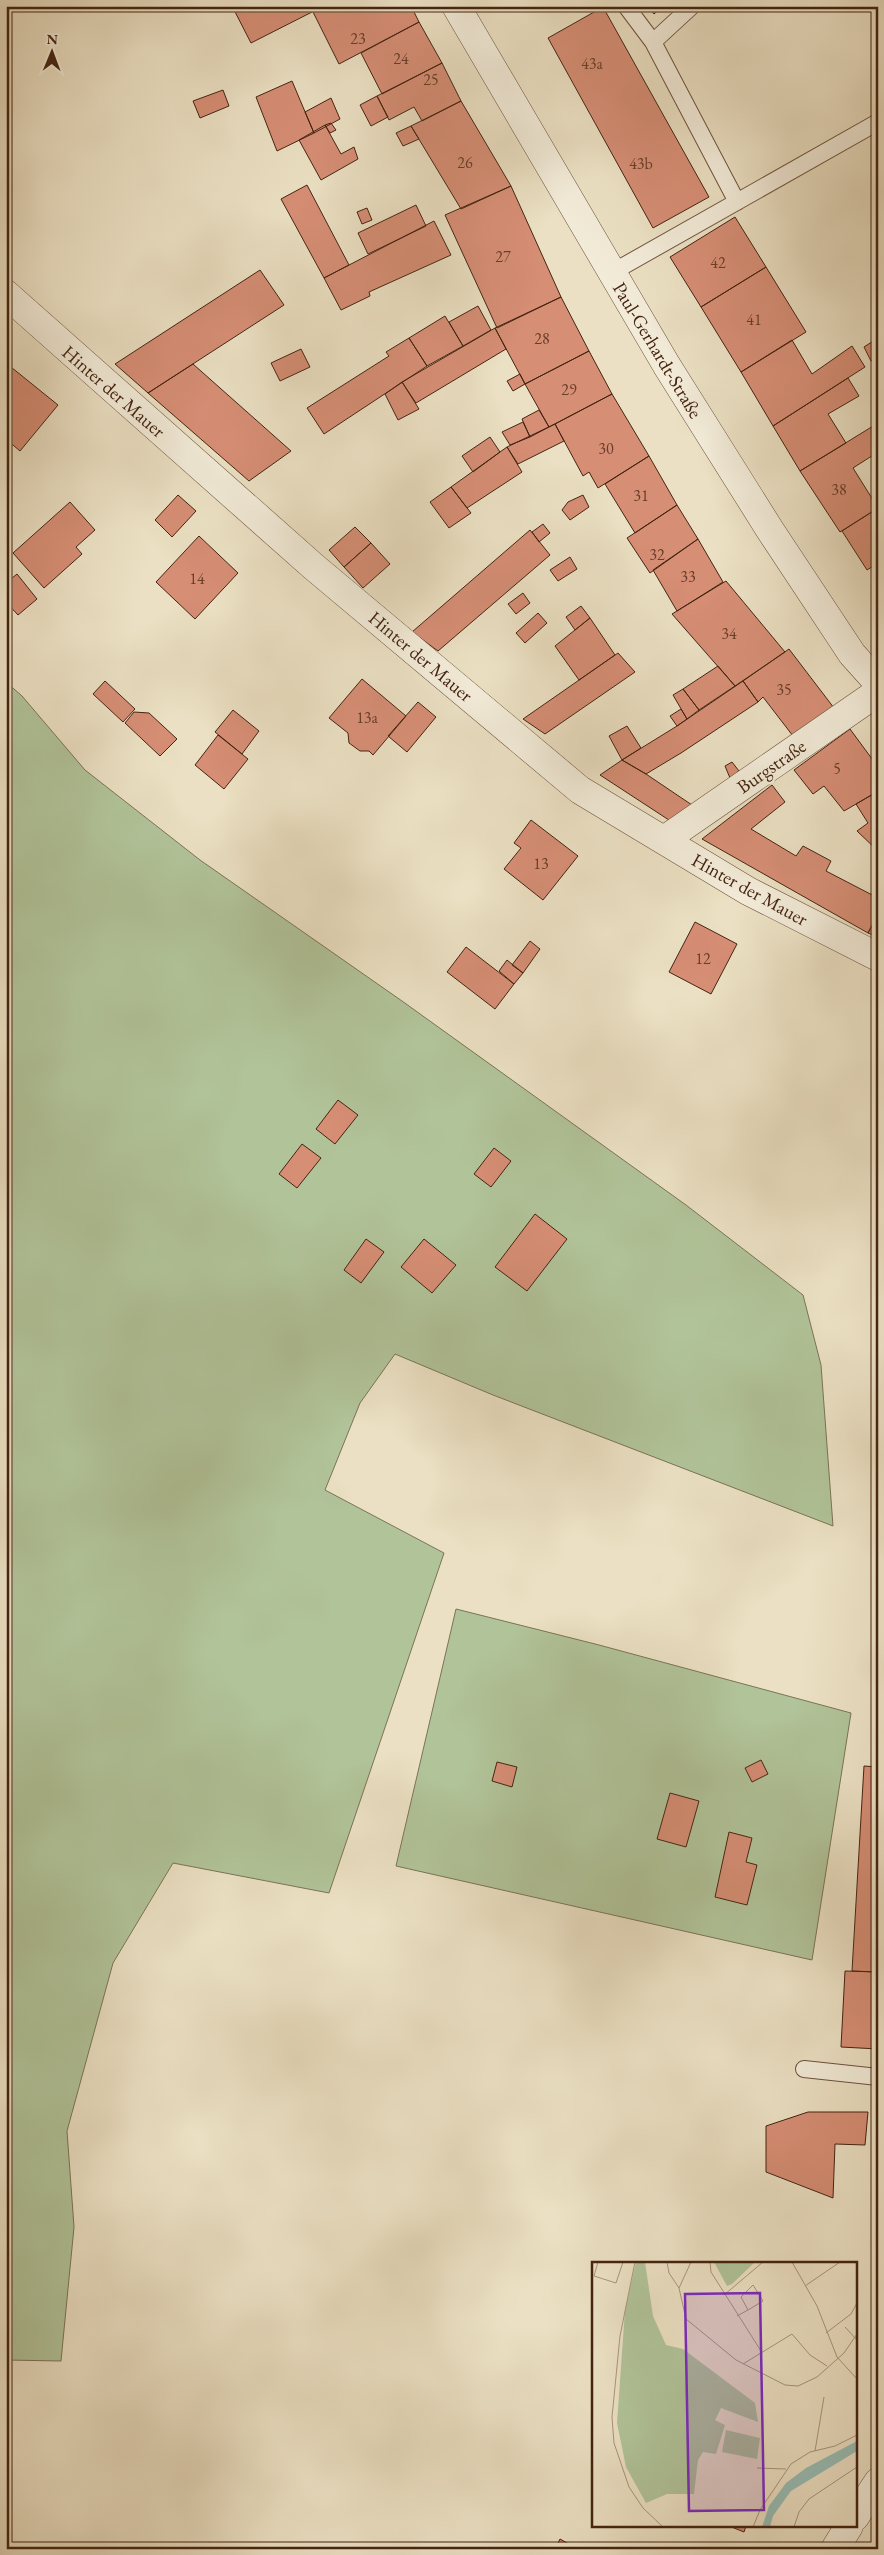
<svg xmlns="http://www.w3.org/2000/svg" width="884" height="2555" viewBox="0 0 884 2555" font-family="'EB Garamond',serif">
<style>
.green{fill:#b1c399;stroke:#7a7455}
.building{fill:#d68e75;stroke:#442411}
.lines{fill:none;stroke-linecap:round;stroke-linejoin:round}
.service-casing{stroke:#6e533e;stroke-width:18}
.minor-casing{stroke:#6e533e;stroke-width:29}
.service{stroke:#f2ebd8;stroke-width:16}
.minor{stroke:#f2ebd8;stroke-width:28}
.labels{text-anchor:middle;stroke-width:5;stroke-linejoin:round;paint-order:stroke}
.number-label{font-size:16px;fill:#683e2a}
.street-label{font-size:19px;fill:#442411;stroke:#f2ebd8}
.inset-road{fill:none;stroke:#a8957c;stroke-width:1}
.view{fill:#7b2cbf;fill-opacity:0.15;stroke:#7b2cbf;stroke-width:2.5}
.inset-edge{fill:none;stroke:#442411;stroke-width:2.5}
</style>
<rect width="100%" height="100%" fill="#ebe0c3"/>
<filter id="stains"><feTurbulence type="fractalNoise" baseFrequency=".004" numOctaves="4"/><feColorMatrix values="0 0 0 0 .2 0 0 0 0 .09 0 0 0 0 .02 0 0 0 .5 -.17"/></filter>
<radialGradient id="worn" r=".72"><stop offset=".6" stop-color="#630" stop-opacity="0"/><stop offset="1" stop-color="#630" stop-opacity=".3"/></radialGradient>
<path class="green" d="M 6,682 L 22,696 L 85,770 L 200,860 L 402,1001 L 686,1205 L 803,1295 L 821,1365 L 833,1526 L 493,1395 L 395,1354 L 360,1403 L 325,1490 L 444,1553 L 329,1893 L 173,1863 L 113,1963 L 67,2131 L 74,2227 L 61,2361 L 6,2360 Z
M 456,1609 L 599,1645 L 851,1713 L 812,1960 L 396,1866 Z"/>
<path class="building" d="M 232,6 L 310,6 L 312,12 L 251,43 Z
M 310,6 L 411,6 L 419,22 L 339,64 Z
M 647,6 L 663,6 L 654,14 Z
M 603,7 L 709,197 L 653,228 L 548,38 Z
M 419,22 L 442,63 L 382,94 L 361,53 Z
M 442,63 L 461,101 L 422,121 L 414,107 L 389,120 L 377,96 Z
M 292,81 L 314,133 L 277,151 L 256,97 Z
M 223,90 L 229,106 L 200,118 L 193,101 Z
M 377,96 L 388,117 L 371,126 L 360,105 Z
M 331,98 L 340,119 L 314,133 L 305,112 Z
M 461,101 L 511,186 L 461,209 L 411,126 Z
M 331,123 L 336,130 L 330,133 L 325,125 Z
M 325,125 L 341,154 L 354,147 L 358,159 L 321,180 L 299,140 Z
M 411,126 L 419,139 L 403,146 L 396,133 Z
M 307,185 L 349,265 L 324,278 L 281,199 Z
M 511,186 L 561,297 L 497,328 L 445,215 Z
M 416,205 L 426,226 L 368,254 L 358,233 Z
M 367,208 L 372,220 L 362,224 L 357,212 Z
M 735,217 L 766,267 L 701,307 L 670,257 Z
M 434,221 L 451,255 L 369,292 L 370,296 L 341,310 L 324,278 Z
M 766,267 L 806,332 L 741,372 L 701,307 Z
M 260,270 L 284,305 L 148,393 L 115,364 Z
M 561,297 L 589,351 L 525,384 L 495,328 Z
M 478,306 L 491,330 L 463,346 L 449,322 Z
M 445,316 L 463,346 L 427,366 L 409,338 Z
M 495,328 L 506,349 L 416,403 L 402,382 Z
M 409,338 L 427,366 L 324,434 L 307,408 L 389,356 L 386,352 Z
M 878,338 L 878,357 L 871,361 L 864,347 Z
M 792,340 L 812,374 L 852,346 L 865,367 L 773,426 L 741,372 Z
M 301,349 L 310,367 L 280,381 L 271,363 Z
M 589,351 L 612,394 L 549,427 L 525,384 Z
M 6,363 L 58,405 L 20,451 L 6,439 Z
M 193,364 L 291,451 L 249,481 L 148,393 Z
M 520,374 L 525,384 L 513,391 L 507,381 Z
M 848,378 L 859,396 L 828,414 L 846,443 L 800,471 L 773,426 Z
M 402,382 L 419,409 L 398,420 L 385,394 Z
M 612,394 L 649,456 L 598,488 L 589,472 L 583,476 L 555,424 Z
M 539,410 L 549,427 L 530,437 L 522,419 Z
M 523,422 L 530,437 L 510,445 L 502,432 Z
M 878,423 L 878,452 L 853,468 L 878,508 L 840,532 L 800,471 Z
M 555,424 L 564,441 L 518,464 L 507,447 Z
M 490,437 L 500,452 L 473,472 L 462,456 Z
M 507,447 L 522,472 L 467,508 L 451,487 Z
M 649,456 L 677,505 L 635,533 L 605,484 Z
M 451,487 L 471,513 L 449,528 L 430,502 Z
M 178,495 L 196,511 L 172,537 L 155,520 Z
M 583,495 L 589,507 L 570,520 L 562,510 L 568,502 Z
M 70,502 L 95,530 L 76,547 L 82,554 L 44,588 L 13,553 Z
M 677,505 L 698,539 L 650,573 L 627,538 Z
M 878,508 L 878,563 L 867,570 L 842,531 Z
M 543,524 L 550,533 L 539,542 L 532,532 Z
M 355,527 L 371,543 L 344,567 L 329,550 Z
M 530,530 L 550,555 L 438,651 L 412,632 Z
M 199,536 L 238,573 L 195,619 L 156,582 Z
M 698,539 L 723,582 L 677,611 L 653,570 Z
M 371,543 L 390,564 L 363,588 L 344,567 Z
M 570,557 L 577,569 L 558,581 L 550,570 Z
M 17,574 L 37,599 L 18,615 L 6,602 L 6,583 Z
M 726,581 L 785,652 L 735,686 L 672,614 Z
M 523,593 L 530,603 L 516,614 L 508,604 Z
M 581,606 L 590,618 L 575,630 L 566,617 Z
M 538,613 L 547,623 L 525,643 L 516,633 Z
M 590,618 L 615,655 L 579,680 L 555,646 Z
M 789,649 L 834,708 L 793,736 L 763,697 L 758,702 L 743,681 Z
M 618,653 L 635,672 L 545,734 L 523,719 Z
M 718,666 L 735,686 L 699,710 L 683,689 Z
M 362,679 L 406,716 L 373,755 L 369,751 L 360,751 L 349,743 L 348,733 L 329,718 Z
M 105,681 L 135,709 L 123,722 L 93,694 Z
M 743,681 L 758,702 L 681,753 L 646,774 L 622,760 L 677,726 Z
M 683,689 L 699,710 L 687,719 L 673,695 Z
M 418,702 L 436,717 L 407,752 L 388,736 Z
M 681,709 L 687,719 L 677,726 L 670,716 Z
M 233,710 L 259,731 L 242,754 L 215,732 Z
M 134,712 L 149,713 L 177,739 L 160,756 L 125,723 Z
M 627,726 L 641,748 L 622,760 L 609,736 Z
M 850,729 L 878,767 L 878,786 L 873,789 L 875,793 L 844,811 L 824,786 L 813,794 L 794,770 Z
M 218,735 L 248,759 L 224,789 L 195,765 Z
M 622,760 L 646,774 L 692,805 L 672,822 L 600,775 Z
M 732,762 L 739,771 L 730,778 L 725,766 Z
M 772,785 L 785,802 L 751,829 L 796,856 L 803,846 L 831,861 L 826,871 L 878,898 L 878,914 L 868,933 L 702,839 Z
M 878,786 L 878,851 L 857,831 L 868,823 L 856,804 L 875,793 L 873,789 Z
M 531,820 L 578,856 L 543,900 L 504,869 L 521,848 L 514,843 Z
M 878,914 L 878,937 L 868,933 Z
M 695,922 L 737,944 L 711,994 L 669,972 Z
M 530,941 L 540,949 L 523,973 L 512,965 Z
M 466,947 L 514,984 L 495,1009 L 447,972 Z
M 507,960 L 523,973 L 514,984 L 499,971 Z
M 338,1100 L 358,1115 L 335,1144 L 316,1129 Z
M 302,1144 L 321,1158 L 297,1188 L 279,1174 Z
M 494,1148 L 511,1161 L 491,1187 L 474,1174 Z
M 535,1214 L 567,1239 L 527,1291 L 495,1267 Z
M 366,1239 L 384,1252 L 361,1283 L 344,1270 Z
M 424,1239 L 456,1265 L 432,1293 L 401,1267 Z
M 761,1760 L 768,1774 L 752,1782 L 745,1768 Z
M 497,1762 L 517,1767 L 512,1787 L 492,1781 Z
M 864,1766 L 878,1767 L 878,1972 L 852,1971 Z
M 670,1793 L 699,1801 L 686,1847 L 657,1839 Z
M 729,1832 L 752,1838 L 746,1862 L 757,1865 L 747,1905 L 715,1897 Z
M 845,1971 L 878,1972 L 878,2049 L 841,2047 Z
M 808,2112 L 868,2112 L 865,2145 L 835,2144 L 833,2198 L 766,2172 L 766,2126 Z
M 729,2526 L 746,2526 L 744,2532 Z
M 560,2539 L 578,2549 L 555,2549 Z"/>
<g class="lines">
<g class="service-casing">
<path id="service" d="M 626,6 L 653,42
M 692,6 L 653,42 L 737,202
M 611,273 L 878,122
M 804,2069 L 878,2077"/>
</g>
<g class="minor-casing">
<path id="minor" d="M 456,6 L 667,366 L 770,530 L 852,654 L 878,683
M 6,294 L 314,567 L 580,790 L 748,891 L 878,957
M 664,840 L 878,692
M 855,2517 L 878,2482
M 835,2549 L 849,2526"/>
</g>
<use href="#service" class="service"/>
<use href="#minor" class="minor"/>
</g>
<g class="labels">
<g class="number-label">
<text x="358" y="44">23</text>
<text x="401" y="64">24</text>
<text x="592" y="69">43a</text>
<text x="431" y="85">25</text>
<text x="465" y="168">26</text>
<text x="641" y="169">43b</text>
<text x="503" y="262">27</text>
<text x="718" y="268">42</text>
<text x="754" y="325">41</text>
<text x="542" y="344">28</text>
<text x="569" y="395">29</text>
<text x="606" y="454">30</text>
<text x="839" y="495">38</text>
<text x="641" y="501">31</text>
<text x="657" y="560">32</text>
<text x="688" y="582">33</text>
<text x="197" y="584">14</text>
<text x="729" y="639">34</text>
<text x="784" y="695">35</text>
<text x="367" y="723">13a</text>
<text x="837" y="774">5</text>
<text x="541" y="869">13</text>
<text x="703" y="964">12</text>
</g>
<g class="street-label">
<text transform="translate(658 350) rotate(59)" y="7">Paul-Gerhardt-Straße</text>
<text transform="translate(114 391) rotate(41)" y="7">Hinter der Mauer</text>
<text transform="translate(421 656) rotate(40)" y="7">Hinter der Mauer</text>
<text transform="translate(771 766) rotate(-35)" y="7">Burgstraße</text>
<text transform="translate(750 889) rotate(29)" y="7">Hinter der Mauer</text>
</g>
</g>
<g transform="translate(592 2262)">
<rect width="265" height="265" fill="#ebe0c3"/>
<path d="M 44,0 L 53,0 L 61,54 L 74,83 L 91,87 L 163,141 L 166,160 L 129,146 L 123,158 L 133,163 L 124,192 L 111,190 L 106,198 L 102,232 L 75,232 L 54,241 L 34,205 L 25,161 L 33,48 ZM 122,0 L 163,0 L 140,22 L 135,24 ZM 134,168 L 168,176 L 165,197 L 130,190 Z" fill="#b1c399"/>
<path d="M 265,179 L 265,189 L 199,229 L 181,254 L 178,265 L 170,265 L 177,244 L 194,221 L 214,206 Z" fill="#98bdb5"/>
<path class="inset-road" d="M 6,0 L 2,14 L 24,21 L 31,0M 43,0 L 28,74 L 20,155 L 22,181 L 37,225 L 51,246 L 71,265M 75,0 L 77,11 L 87,26 L 94,57 L 144,98 L 193,123 L 206,124 L 225,115 L 252,91 L 265,72M 118,0 L 119,10 L 169,89M 200,0 L 225,44 L 245,95 L 265,117M 213,24 L 248,0M 87,26 L 99,0M 132,33 L 171,0M 145,54 L 156,48 L 171,39 L 161,23 L 149,35 L 156,48M 253,65 L 265,78M 234,71 L 259,52 L 265,41M 151,102 L 200,72 L 218,93 L 235,104M 223,189 L 232,135M 165,206 L 194,207M 161,265 L 168,248 L 199,202 L 218,190 L 243,184 L 265,173M 202,265 L 207,250 L 217,237 L 265,205"/>
<path class="view" d="M 168,31 L 172,248 L 97,249 L 93,32 Z"/>
<rect width="265" height="265" class="inset-edge"/>
</g>
<rect width="884" height="2555" fill="none" stroke="#ebe0c3" stroke-width="25"/>
<rect x="8" y="8" width="869" height="2540" fill="none" stroke="#442411" stroke-width="2.5"/>
<rect x="12" y="12" width="859" height="2530" fill="none" stroke="#442411"/>
<g transform="translate(52 52) rotate(1)" stroke="#f2ebd8" stroke-width="4" paint-order="stroke">
<path d="M0-4L9 19L0 12L-9 19Z" fill="#442411"/>
<text y="-8" font-size="14" font-weight="bold" text-anchor="middle" fill="#442411">N</text>
</g>
<rect width="100%" height="100%" filter="url(#stains)"/>
<rect width="100%" height="100%" fill="url(#worn)"/>
</svg>
